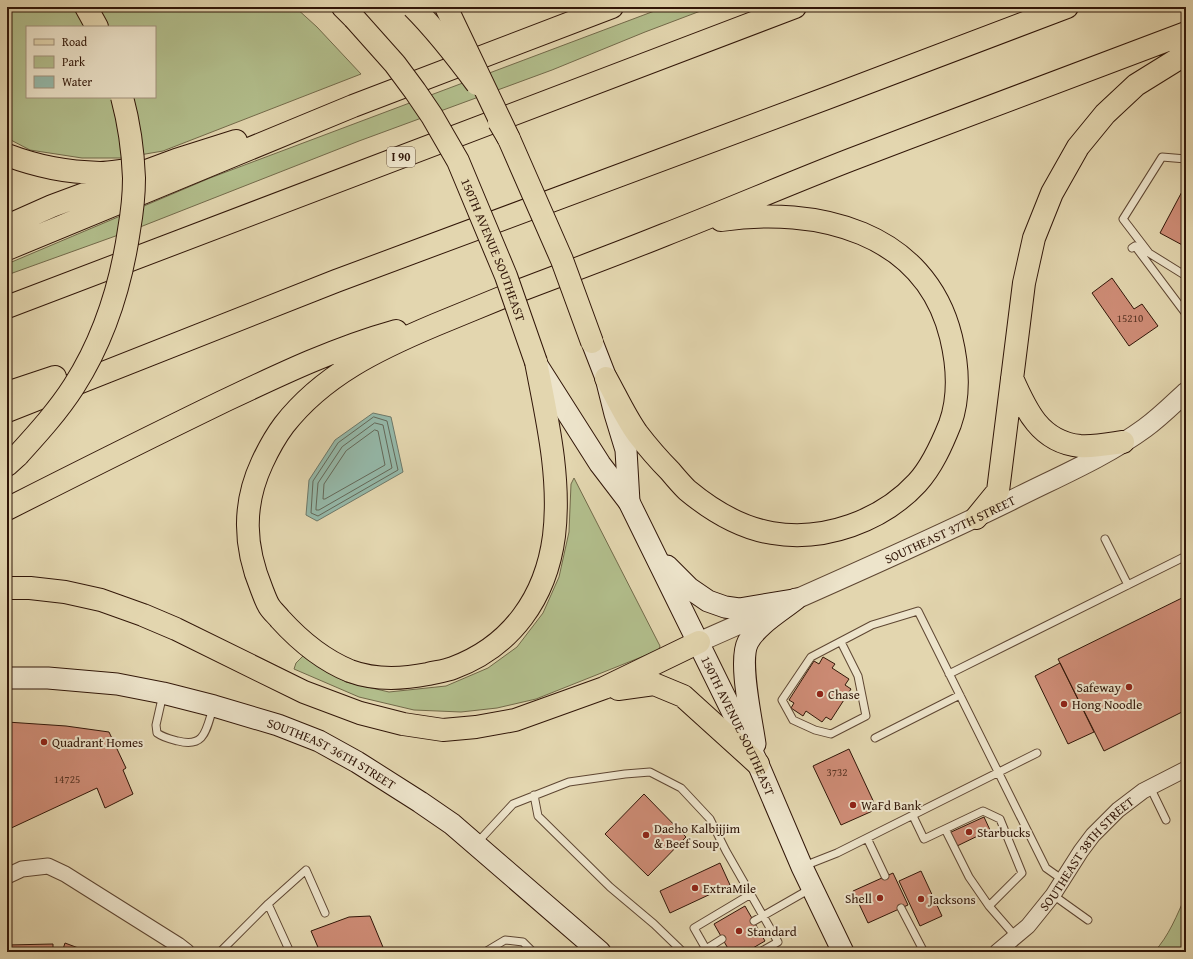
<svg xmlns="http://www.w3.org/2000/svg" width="1193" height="959" viewBox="0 0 1193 959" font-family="'Gentium Book Plus',serif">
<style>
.green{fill:#b2be8c;stroke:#726a4a;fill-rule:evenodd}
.water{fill:#95b9aa;stroke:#6d7869}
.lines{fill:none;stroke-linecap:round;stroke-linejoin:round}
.shore{stroke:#636859;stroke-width:1}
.building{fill:#ce8c76;stroke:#311608}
.service-casing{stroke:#5e4632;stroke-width:9}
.minor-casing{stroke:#5e4632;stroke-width:17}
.tertiary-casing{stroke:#5e4632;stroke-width:21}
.secondary-casing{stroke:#311608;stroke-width:23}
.primary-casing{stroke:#311608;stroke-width:24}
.motorway-casing{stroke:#311608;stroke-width:24}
.service{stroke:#ede4cb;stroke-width:7}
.minor{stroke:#ede4cb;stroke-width:15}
.tertiary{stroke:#ede4cb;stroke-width:19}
.secondary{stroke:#ede4cb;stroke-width:21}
.primary{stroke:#e3d6af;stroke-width:22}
.motorway{stroke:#e3d6af;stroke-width:22}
.primary-bridge-casing{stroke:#311608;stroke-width:24;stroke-linecap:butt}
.motorway-bridge-casing{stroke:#311608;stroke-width:24;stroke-linecap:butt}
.primary-bridge{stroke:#e3d6af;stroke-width:22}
.motorway-bridge{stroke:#e3d6af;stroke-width:22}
.poi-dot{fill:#8f2418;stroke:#ede4cb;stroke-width:1.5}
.labels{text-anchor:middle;stroke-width:4;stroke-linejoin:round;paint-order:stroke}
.number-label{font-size:11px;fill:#583424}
.shield{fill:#ede4cb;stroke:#695442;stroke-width:1}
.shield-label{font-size:12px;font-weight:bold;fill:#311608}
.street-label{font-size:13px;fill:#311608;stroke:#ede4cb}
.poi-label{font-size:13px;fill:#311608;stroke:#ede4cb;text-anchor:start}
</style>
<rect width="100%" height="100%" fill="#e3d6af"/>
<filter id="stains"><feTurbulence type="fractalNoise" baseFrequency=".005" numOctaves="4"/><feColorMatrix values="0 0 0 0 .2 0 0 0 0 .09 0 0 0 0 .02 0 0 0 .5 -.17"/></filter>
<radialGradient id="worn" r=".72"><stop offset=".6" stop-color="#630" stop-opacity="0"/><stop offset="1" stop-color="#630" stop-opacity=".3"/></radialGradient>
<path class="green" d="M 7,7 L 295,7 L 317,27 L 361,74 L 163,151 L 122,158 L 82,158 L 30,150 L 7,138 ZM 27,27 L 155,27 L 155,97 L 27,97 Z
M 665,7 L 711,7 L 645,32 L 552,70 L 359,141 L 135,229 L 7,275 L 7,264 L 210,178 Z
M 574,478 L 660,646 L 659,650 L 536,699 L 497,708 L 461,712 L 414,710 L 359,697 L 294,669 L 296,663 L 303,656 L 346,682 L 389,692 L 446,686 L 488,668 L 517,647 L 543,613 L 559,577 L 569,532 L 571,484 Z
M 1186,895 L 1186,952 L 1154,952 C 1169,936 1177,915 1186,895 Z"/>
<path class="water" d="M 373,413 L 391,417 L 403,472 L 317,521 L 306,515 L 309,480 L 335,440 Z"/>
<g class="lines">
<path class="shore" d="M 374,417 L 387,421 L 398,470 L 318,516 L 311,513 L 313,481 L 338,443 Z
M 375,423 L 383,425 L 392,468 L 319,510 L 316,510 L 316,508 L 318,483 L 342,447 Z
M 375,430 L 378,431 L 385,465 L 325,499 L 323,499 L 324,484 L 346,451 Z"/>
</g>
<path class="building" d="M 1185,186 L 1186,186 L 1186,247 L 1160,233 Z
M 1112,278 L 1134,309 L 1142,304 L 1158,326 L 1129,346 L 1092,293 Z
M 1186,596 L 1186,710 L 1104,751 L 1058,659 Z
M 823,657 L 835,664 L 832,668 L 849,679 L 845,685 L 851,689 L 831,720 L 826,717 L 822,722 L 806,711 L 803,716 L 791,708 L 794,703 L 789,700 L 814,661 L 819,664 Z
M 1060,663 L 1094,732 L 1068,744 L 1035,676 Z
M 7,722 L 66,726 L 109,732 L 126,768 L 123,770 L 133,794 L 105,808 L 97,788 L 7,830 Z
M 849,749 L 877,809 L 841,825 L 813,766 Z
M 644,794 L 686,837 L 648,876 L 605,834 Z
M 984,817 L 990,830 L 955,847 L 949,833 Z
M 720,863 L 730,885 L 670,913 L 660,891 Z
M 921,871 L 942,916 L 920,926 L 899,881 Z
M 893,873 L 908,905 L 868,923 L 853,891 Z
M 745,906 L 765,941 L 746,952 L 730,952 L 714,924 Z
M 370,916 L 385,952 L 320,952 L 311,931 L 349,917 Z
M 65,943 L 81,949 L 80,952 L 62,952 Z
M 53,944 L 53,952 L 7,952 L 7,945 Z"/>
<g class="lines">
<g class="service-casing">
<path id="service" d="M 1186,159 L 1162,157 L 1123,219 L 1149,253 L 1186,276
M 1132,248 L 1135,246 L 1186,314
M 1105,539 L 1128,585
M 841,642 L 858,676 L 866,716 L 831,734 L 815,730 L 793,720 L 782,700 L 811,657 L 872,625 L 918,611 L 1046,868 L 1063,880
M 949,674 L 1186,556
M 163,694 L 156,725 L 157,733 C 164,738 170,739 178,741 C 205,748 206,730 213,708
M 875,738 L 960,695
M 1150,787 L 1166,820
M 534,795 L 538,816 L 610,887 L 654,924 L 683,952
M 913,816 L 924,839 L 983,811 L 1000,819 L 1022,873 L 989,906
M 945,829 L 969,877 L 989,906 L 1016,937
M 867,838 L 885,876
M 476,844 L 513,804 L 569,782 L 625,774 L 650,772 L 681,788 L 710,819 L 726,851 L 778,942 L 760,952
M 804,866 L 837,853 L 1037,753
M 1053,895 L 1088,920
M 268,904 L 306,870 L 325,913
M 901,908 L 924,952
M 754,921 L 810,889
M 220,952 L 268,904 L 290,952
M 485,952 L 505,940 L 523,942 L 533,952
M 701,952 L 706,949 L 694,928 L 751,894
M 707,952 L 706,949 L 722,939"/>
</g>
<g class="minor-casing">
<g id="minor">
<path d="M 7,876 L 22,869 L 48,866 L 65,874 L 178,945 L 187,952"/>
<path id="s1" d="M 997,952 L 1028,926 L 1053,895 L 1081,851 L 1093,835 L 1118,810 L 1143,791 L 1186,769"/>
</g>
</g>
<g class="tertiary-casing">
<g id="tertiary">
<path id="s2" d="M 699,642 C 803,596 908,551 1010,501 C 1055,478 1104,458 1145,428 C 1160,417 1173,404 1186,392"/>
</g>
</g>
<g class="secondary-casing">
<g id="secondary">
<path d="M 592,342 L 606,378 L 615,414 L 626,450 L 629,502"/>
<path id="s3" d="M 537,365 L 600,464 L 629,502 L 758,764 L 802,867 L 843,952"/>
<path d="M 667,566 L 689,588 L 708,601 L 725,607 L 739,609 L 793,600"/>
<path id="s4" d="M 7,678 L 48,678 L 117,684 L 163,693 L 214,706 L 278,725 L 319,741 L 357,762 L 420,802 L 452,824 L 600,952"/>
<path d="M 755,744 C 752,721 738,661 748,642 C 757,625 781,611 796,599"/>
</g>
</g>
<g class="primary-casing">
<path id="primary" d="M 343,7 L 354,18"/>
</g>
<g class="motorway-casing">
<path id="motorway" d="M 86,7 L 97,27
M 7,155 C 39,167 66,172 100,173 C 109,173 119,171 128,170
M 7,226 L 52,206 L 176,160 L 236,141
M 7,249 L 353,106 L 612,7
M 7,307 L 795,7
M 536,362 C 547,419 561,478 554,536 C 546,597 512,646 453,668 C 445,671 436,672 428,674 C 403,679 374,680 350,671 C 323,660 300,641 280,619 C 277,615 272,611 269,606 C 266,601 264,595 262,590 C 244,547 242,506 262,463 C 268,450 275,437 284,425 C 323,375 378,349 435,325 C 459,315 484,305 508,295 C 560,275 612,256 664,235 C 726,211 788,184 850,160 C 962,117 1075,76 1186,33
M 606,378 C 616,396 625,416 637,433 C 647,446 658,459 670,471 C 675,477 681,484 687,490 C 711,510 741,528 772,533 C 824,542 882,521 917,483 C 932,467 942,444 950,424 C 960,396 958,366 951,337 C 925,231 816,206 721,220
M 1012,378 C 1026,410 1040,442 1080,446 C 1094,447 1109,444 1123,442
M 7,393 L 55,377
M 7,411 L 336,281 L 827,98 L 1067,7
M 7,465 L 18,455
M 7,509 C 78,473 150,437 222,402 C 279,375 335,348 396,331
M 976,518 L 998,491 L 1024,283 L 1034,238 L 1052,193 L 1078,147 L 1105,114 L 1136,85 L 1186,54
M 7,588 L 30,588 L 65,592 L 101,600 L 143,615 L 176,629 L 304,692 L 360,713 L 403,724 L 443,730 L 476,727 L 515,720 L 604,688 L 699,642
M 618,689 L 654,684 L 683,696 L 758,764"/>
</g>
<use href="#service" class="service"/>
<use href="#minor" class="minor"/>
<use href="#tertiary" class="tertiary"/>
<use href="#secondary" class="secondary"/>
<use href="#primary" class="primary"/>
<use href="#motorway" class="motorway"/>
<g class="primary-bridge-casing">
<g id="primary-bridge">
<path d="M 413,7 C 437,31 457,57 477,84"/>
<path id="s5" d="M 354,18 L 395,64 L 415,91 L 432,116 L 458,161 L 506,276 L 536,362"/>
<path d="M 499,122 L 509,139 L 562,260 L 592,342"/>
</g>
</g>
<g class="motorway-bridge-casing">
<path id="motorway-bridge" d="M 446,7 L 509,139
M 18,455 C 38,433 58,411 74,386 C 104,339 121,285 129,230 C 132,213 134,195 134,178 C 133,151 129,123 122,97"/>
</g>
<use href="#primary-bridge" class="primary-bridge"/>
<use href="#motorway-bridge" class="motorway-bridge"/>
</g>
<g class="poi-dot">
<circle cx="1129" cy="687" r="4"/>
<circle cx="820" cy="694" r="4"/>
<circle cx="1064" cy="704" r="4"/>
<circle cx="44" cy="742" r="4"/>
<circle cx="853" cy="805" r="4"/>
<circle cx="969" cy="832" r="4"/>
<circle cx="646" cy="835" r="4"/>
<circle cx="695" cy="888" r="4"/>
<circle cx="880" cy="898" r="4"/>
<circle cx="921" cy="899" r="4"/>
<circle cx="739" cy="931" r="4"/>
</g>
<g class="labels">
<g class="number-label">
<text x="1130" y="322">15210</text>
<text x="837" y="776">3732</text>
<text x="67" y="783">14725</text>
</g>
<rect class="shield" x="387" y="147" width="28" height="20" rx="3"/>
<g class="shield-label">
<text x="401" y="161">I 90</text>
</g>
<g class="street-label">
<text dy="5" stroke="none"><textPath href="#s5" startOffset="273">150TH AVENUE SOUTHEAST</textPath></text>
<text dy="5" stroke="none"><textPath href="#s2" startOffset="275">SOUTHEAST 37TH STREET</textPath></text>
<text dy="5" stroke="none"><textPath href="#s3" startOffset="414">150TH AVENUE SOUTHEAST</textPath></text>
<text dy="5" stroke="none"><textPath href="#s4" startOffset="337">SOUTHEAST 36TH STREET</textPath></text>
<text dy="5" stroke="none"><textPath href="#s1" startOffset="134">SOUTHEAST 38TH STREET</textPath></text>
</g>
<g class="poi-label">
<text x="1121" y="692" text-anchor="end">Safeway</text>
<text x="828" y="699">Chase</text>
<text x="1072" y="709">Hong Noodle</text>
<text x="52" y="747">Quadrant Homes</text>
<text x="861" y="810">WaFd Bank</text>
<text x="654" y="833">Daeho Kalbijjim<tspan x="654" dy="15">&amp; Beef Soup</tspan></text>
<text x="977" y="837">Starbucks</text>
<text x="703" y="893">ExtraMile</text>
<text x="872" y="903" text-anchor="end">Shell</text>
<text x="929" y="904">Jacksons</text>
<text x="747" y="936">Standard</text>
</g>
</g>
<rect width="1193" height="959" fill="none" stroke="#e3d6af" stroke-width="24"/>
<rect x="8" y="8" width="1177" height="943" fill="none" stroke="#311608" stroke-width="2"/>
<rect x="12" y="12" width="1169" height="935" fill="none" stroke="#311608"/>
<rect x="26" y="26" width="130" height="72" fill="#ede4cb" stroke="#a2927d"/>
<rect x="34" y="39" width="20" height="6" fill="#e3d6af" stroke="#a2927d"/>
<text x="62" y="46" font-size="12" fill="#311608">Road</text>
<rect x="34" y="56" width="20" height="12" fill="#b2be8c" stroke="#a2927d"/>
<text x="62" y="66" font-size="12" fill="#311608">Park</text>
<rect x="34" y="76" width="20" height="12" fill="#95b9aa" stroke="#a2927d"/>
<text x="62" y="86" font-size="12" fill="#311608">Water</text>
<rect width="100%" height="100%" filter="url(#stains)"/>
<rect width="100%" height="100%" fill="url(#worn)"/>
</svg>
